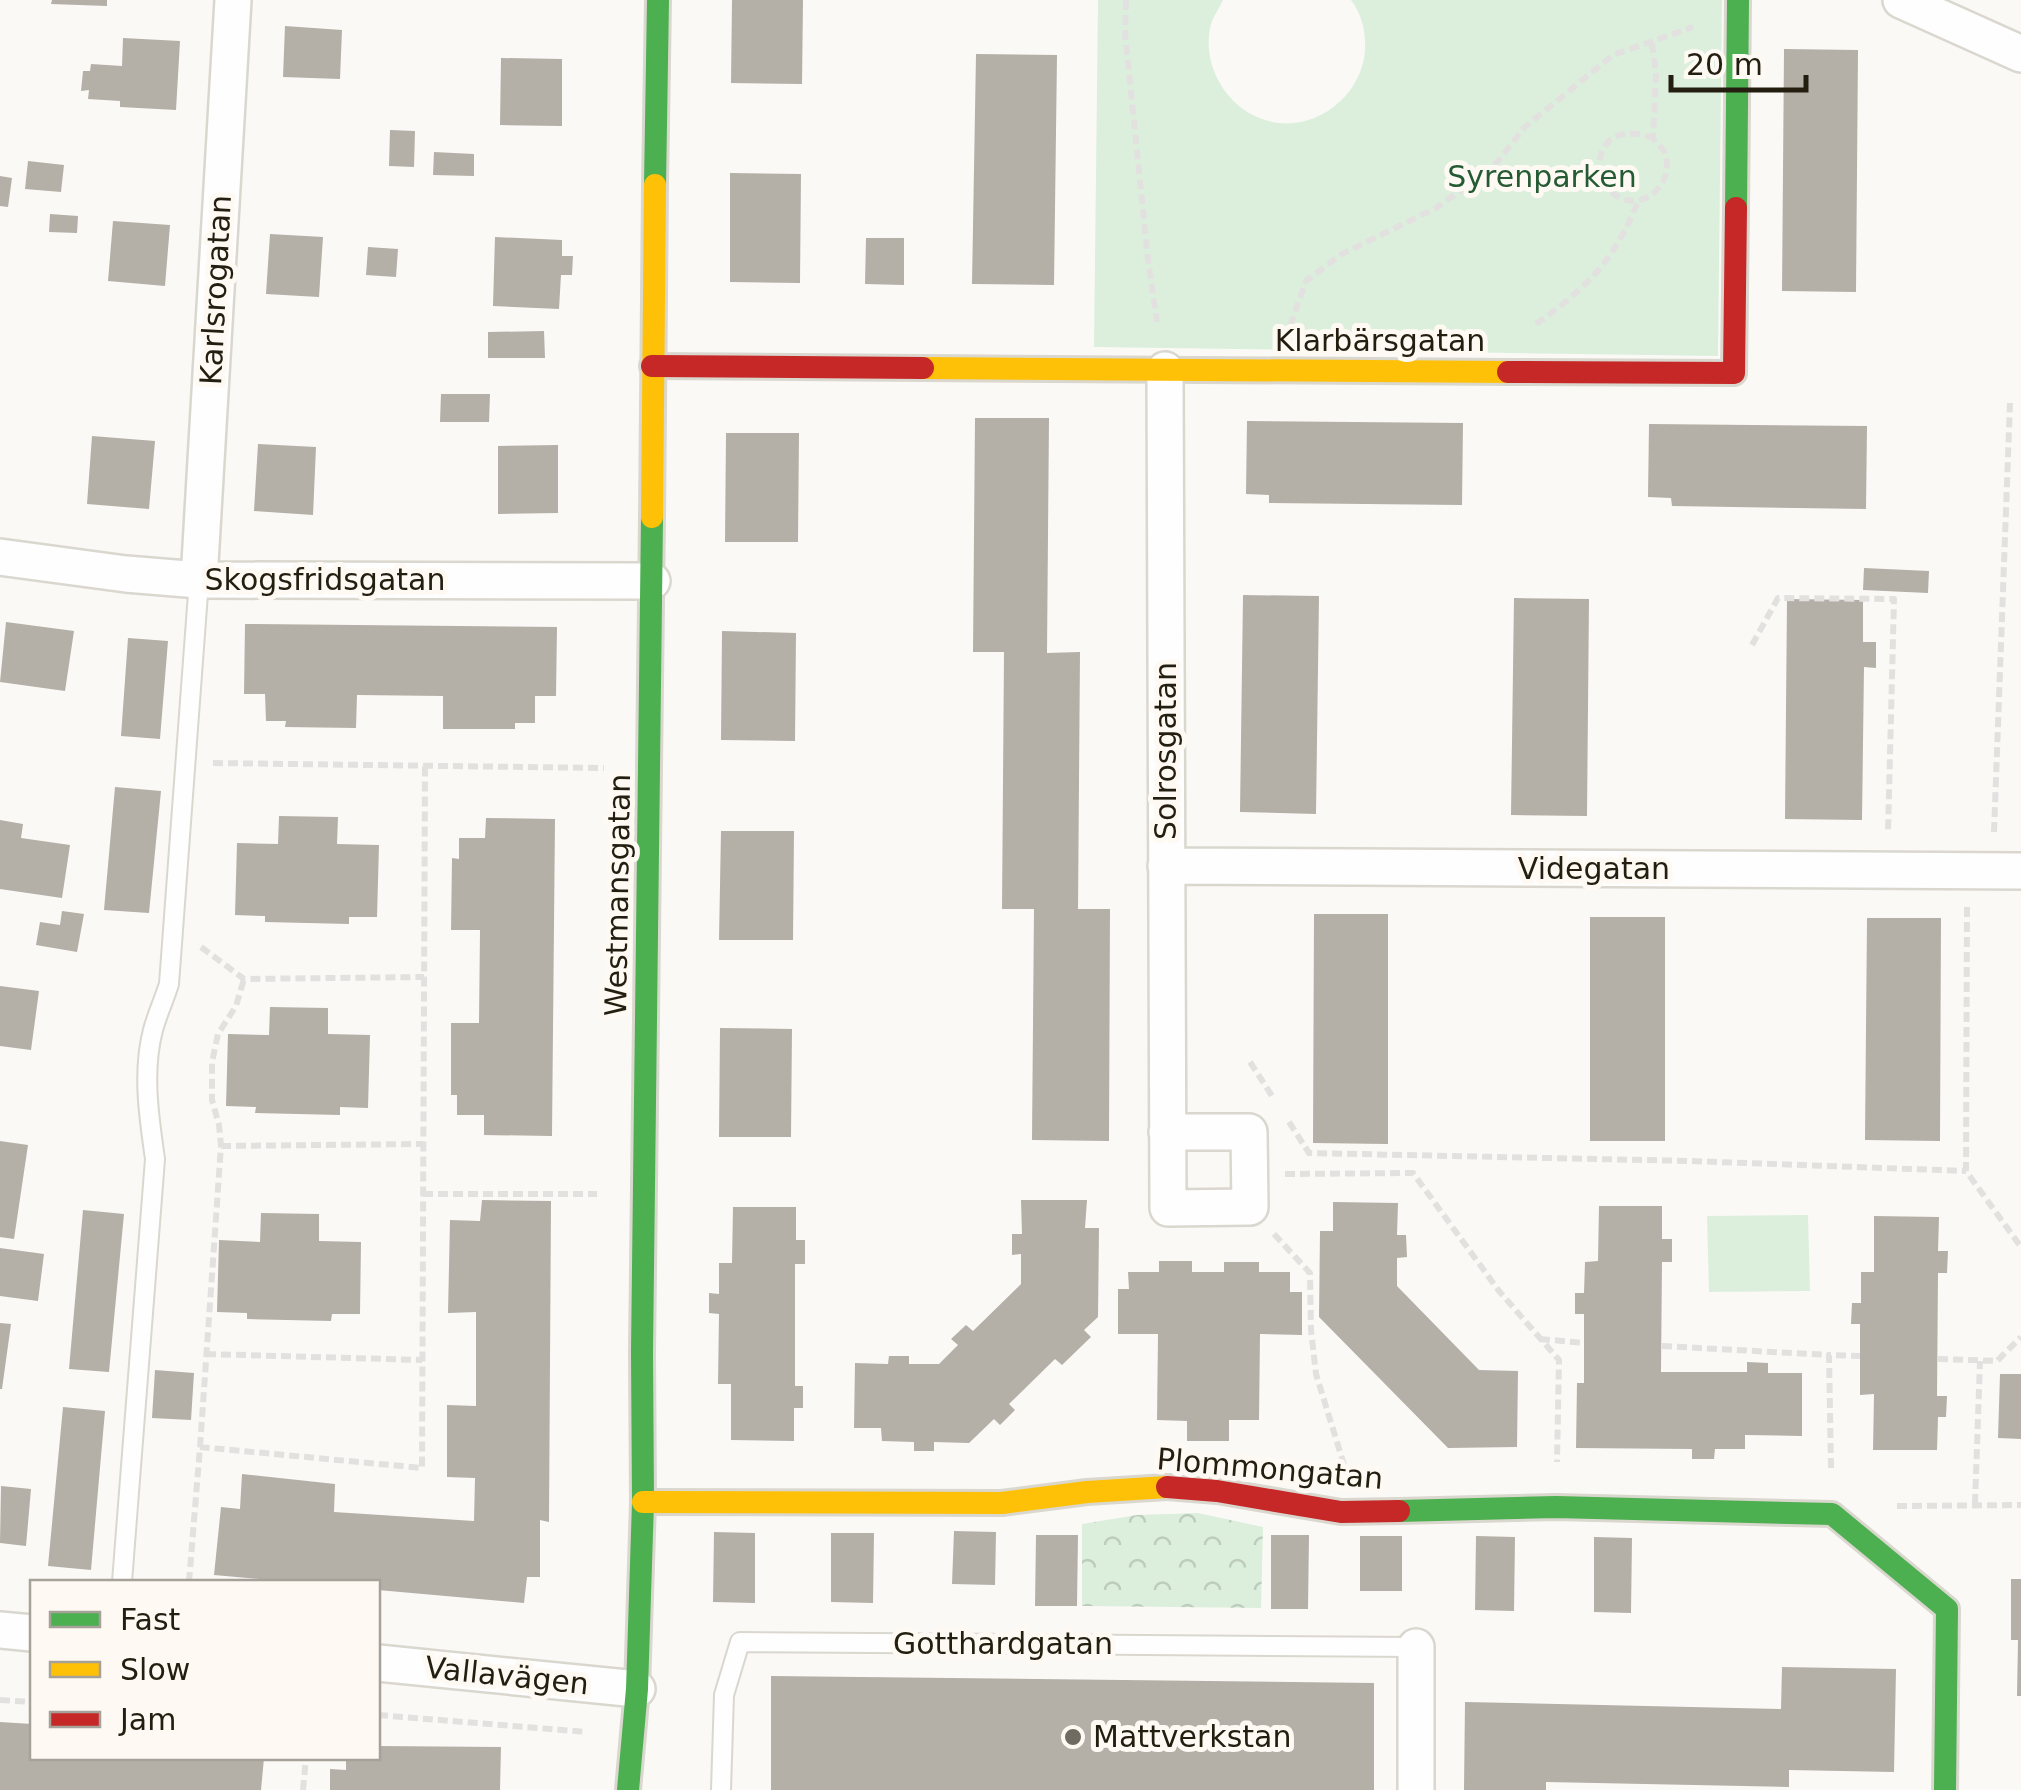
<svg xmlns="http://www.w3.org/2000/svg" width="2021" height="1790" viewBox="0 0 2021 1790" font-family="'DejaVu Sans',sans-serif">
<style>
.forest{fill:url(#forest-crowns)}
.park{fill:#dcefdd}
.building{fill:#b4afa7}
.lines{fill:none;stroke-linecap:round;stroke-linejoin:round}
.lane-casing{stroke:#dad7cf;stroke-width:22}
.street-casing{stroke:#dad7cf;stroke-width:40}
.fast-casing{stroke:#dad7cf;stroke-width:28}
.slow-casing{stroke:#dad7cf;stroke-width:28}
.jam-casing{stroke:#dad7cf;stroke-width:28}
.path{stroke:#e2e1e0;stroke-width:6;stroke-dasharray:10 5;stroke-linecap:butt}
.lane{stroke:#fefefe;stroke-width:18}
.street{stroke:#fefefe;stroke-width:35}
.fast{stroke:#4caf50;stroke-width:22}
.slow{stroke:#ffc107;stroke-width:22}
.jam{stroke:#c62828;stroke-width:22}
.poi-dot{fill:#6f6b61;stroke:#fefaf3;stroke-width:4}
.labels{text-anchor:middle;stroke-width:10;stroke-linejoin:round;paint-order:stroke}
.park-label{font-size:30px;fill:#255b34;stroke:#fefaf3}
.street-label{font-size:30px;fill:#241e11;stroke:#fefaf3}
.poi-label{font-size:30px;fill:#241e11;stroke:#fefaf3;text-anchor:start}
</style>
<defs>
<pattern id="forest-crowns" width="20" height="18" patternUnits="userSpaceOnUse" patternTransform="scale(2.5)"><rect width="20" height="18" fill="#dcefdd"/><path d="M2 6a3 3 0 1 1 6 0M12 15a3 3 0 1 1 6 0" fill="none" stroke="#bdccbd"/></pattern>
</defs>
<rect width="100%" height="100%" fill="#fbf9f6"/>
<path class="forest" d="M 1198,1513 L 1263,1527 L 1261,1608 L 1082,1606 L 1082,1524 L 1137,1515 Z"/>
<path class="park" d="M 1098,0 L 1223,0 C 1220,7 1215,14 1212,21 C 1199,61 1225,108 1265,120 C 1312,135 1361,98 1365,51 C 1366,33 1362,14 1351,0 L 1722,0 L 1718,356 L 1094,347 Z
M 1808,1215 L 1810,1291 L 1709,1292 L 1707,1216 Z"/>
<path class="building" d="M 52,0 L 107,0 L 107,6 L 51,4 Z
M 732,0 L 803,0 L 802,84 L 731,83 Z
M 285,26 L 342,30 L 340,79 L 283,77 Z
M 123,38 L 180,41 L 176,110 L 120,107 L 120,101 L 88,99 L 89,90 L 81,91 L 83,71 L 90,71 L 91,64 L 122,66 Z
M 1784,49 L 1858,50 L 1856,292 L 1782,291 Z
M 976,54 L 1057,55 L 1054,285 L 972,284 Z
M 501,58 L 562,59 L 562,126 L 500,125 Z
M 390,130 L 415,131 L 414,167 L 389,166 Z
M 434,152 L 474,154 L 474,176 L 433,175 Z
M 28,161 L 64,165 L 61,192 L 25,189 Z
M 730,173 L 801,174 L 800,283 L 730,282 Z
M 0,176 L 12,178 L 8,207 L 0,206 Z
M 50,214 L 78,216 L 77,233 L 49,232 Z
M 113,221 L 170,225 L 165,286 L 108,281 Z
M 270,234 L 323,237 L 319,297 L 266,294 Z
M 495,237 L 562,240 L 562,256 L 573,256 L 572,275 L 561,275 L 559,309 L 493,306 Z
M 866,238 L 904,238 L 904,285 L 865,284 Z
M 368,247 L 398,249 L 396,277 L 366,275 Z
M 544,331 L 545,358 L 488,358 L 488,332 Z
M 441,394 L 490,394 L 489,422 L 440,422 Z
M 975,418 L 1049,418 L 1047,653 L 1080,652 L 1078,909 L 1110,909 L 1109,1141 L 1032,1140 L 1034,909 L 1002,909 L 1004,652 L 973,652 Z
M 1247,421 L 1463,423 L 1462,505 L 1269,503 L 1269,495 L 1246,494 Z
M 1649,424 L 1867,426 L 1866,509 L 1672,506 L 1671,498 L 1648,497 Z
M 726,433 L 799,433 L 798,542 L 725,542 Z
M 92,436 L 155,441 L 149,509 L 87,504 Z
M 258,444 L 316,447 L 313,515 L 254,511 Z
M 558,445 L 558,513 L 498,514 L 498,446 Z
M 1864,568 L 1929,571 L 1928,593 L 1863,590 Z
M 1243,595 L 1319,596 L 1316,814 L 1240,812 Z
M 1514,598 L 1589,599 L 1587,816 L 1511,815 Z
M 1787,599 L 1863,600 L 1863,642 L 1876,642 L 1876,668 L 1864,667 L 1862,820 L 1785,819 Z
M 6,622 L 74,631 L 65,691 L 0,682 Z
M 245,624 L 557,627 L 556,696 L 535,696 L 535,723 L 515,723 L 515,729 L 443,729 L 443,696 L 357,695 L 356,728 L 285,727 L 286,721 L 266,721 L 265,694 L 244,694 Z
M 722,631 L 796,633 L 795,741 L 721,740 Z
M 128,638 L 168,641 L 160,739 L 121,736 Z
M 115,787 L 161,791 L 149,913 L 104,910 Z
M 279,816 L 338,817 L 337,844 L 379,845 L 377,917 L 349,917 L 349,924 L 265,922 L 265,916 L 235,915 L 237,843 L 278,844 Z
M 486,818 L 555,819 L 552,1136 L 484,1135 L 484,1115 L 457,1115 L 457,1095 L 451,1095 L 451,1023 L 479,1023 L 480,930 L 451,930 L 452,858 L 459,859 L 459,838 L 485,838 Z
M 0,820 L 23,824 L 21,838 L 70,845 L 62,898 L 0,889 Z
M 721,831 L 794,831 L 793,940 L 719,940 Z
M 62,911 L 84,914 L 77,952 L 36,945 L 40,922 L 60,925 Z
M 1314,914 L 1388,914 L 1388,1144 L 1313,1143 Z
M 1590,917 L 1665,917 L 1665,1141 L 1590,1141 Z
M 1867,918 L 1941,918 L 1940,1141 L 1865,1140 Z
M 0,986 L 39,991 L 31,1050 L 0,1046 Z
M 270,1007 L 328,1008 L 328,1034 L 370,1035 L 368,1108 L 340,1107 L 340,1115 L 255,1113 L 256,1107 L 226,1106 L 228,1034 L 269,1035 Z
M 720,1028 L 792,1029 L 791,1137 L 719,1137 Z
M 0,1141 L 28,1145 L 14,1239 L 0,1237 Z
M 482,1200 L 551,1201 L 549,1522 L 540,1520 L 540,1577 L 527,1577 L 524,1603 L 378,1590 L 378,1582 L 294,1582 L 214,1575 L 221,1507 L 240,1509 L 242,1474 L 335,1484 L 334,1512 L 474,1521 L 475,1478 L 447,1477 L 447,1405 L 476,1406 L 476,1312 L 448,1313 L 450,1220 L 480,1221 Z
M 1021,1200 L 1087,1200 L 1085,1228 L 1099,1228 L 1098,1317 L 1084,1330 L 1091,1337 L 1062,1365 L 1055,1359 L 1009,1404 L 1015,1410 L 1000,1425 L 994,1419 L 969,1443 L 934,1442 L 934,1451 L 914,1451 L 914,1442 L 882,1441 L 881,1428 L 854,1428 L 855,1363 L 888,1364 L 889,1356 L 909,1356 L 909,1364 L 939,1364 L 958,1345 L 951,1339 L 966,1325 L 973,1331 L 1021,1284 L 1021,1254 L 1012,1255 L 1012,1234 L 1022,1234 Z
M 1333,1202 L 1398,1203 L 1397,1235 L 1406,1235 L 1407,1257 L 1397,1258 L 1397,1286 L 1479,1370 L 1518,1371 L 1517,1447 L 1448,1448 L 1319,1317 L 1320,1231 L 1333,1231 Z
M 1599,1206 L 1662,1206 L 1662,1239 L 1672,1239 L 1672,1262 L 1662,1262 L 1661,1372 L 1747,1372 L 1747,1362 L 1768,1363 L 1768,1373 L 1802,1373 L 1802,1436 L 1745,1435 L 1745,1449 L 1715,1449 L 1714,1459 L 1692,1459 L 1692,1449 L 1576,1448 L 1577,1383 L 1584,1383 L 1584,1314 L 1575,1314 L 1575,1293 L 1584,1293 L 1585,1262 L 1598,1261 Z
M 733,1207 L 796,1207 L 796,1240 L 805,1240 L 805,1264 L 795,1264 L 795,1386 L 803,1386 L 803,1408 L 794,1408 L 794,1441 L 731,1440 L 731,1384 L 718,1384 L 719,1314 L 709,1313 L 709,1293 L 719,1294 L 719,1263 L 732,1263 Z
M 83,1210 L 124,1214 L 109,1372 L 69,1369 Z
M 261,1213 L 319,1214 L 319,1241 L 361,1242 L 360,1314 L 332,1314 L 331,1321 L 247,1319 L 247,1313 L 217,1312 L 219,1240 L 260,1242 Z
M 1874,1216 L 1939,1217 L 1938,1251 L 1948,1251 L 1947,1273 L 1938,1273 L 1937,1396 L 1947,1396 L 1946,1417 L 1938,1417 L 1937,1450 L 1873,1450 L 1874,1394 L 1860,1395 L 1860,1324 L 1851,1324 L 1852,1303 L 1861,1303 L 1861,1272 L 1874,1272 Z
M 0,1248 L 44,1254 L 38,1301 L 0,1296 Z
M 1159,1261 L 1192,1261 L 1192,1272 L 1224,1272 L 1224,1262 L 1259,1262 L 1259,1272 L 1290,1272 L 1290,1292 L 1302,1292 L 1302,1335 L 1260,1334 L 1259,1420 L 1229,1420 L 1229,1441 L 1187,1441 L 1187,1421 L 1157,1420 L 1158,1334 L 1118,1334 L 1118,1289 L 1129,1289 L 1128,1272 L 1159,1272 Z
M 0,1323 L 11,1324 L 2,1389 L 0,1389 Z
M 155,1370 L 194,1373 L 191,1420 L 152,1418 Z
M 2000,1374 L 2021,1374 L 2021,1439 L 1998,1438 Z
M 63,1407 L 105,1411 L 91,1570 L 48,1566 Z
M 1,1486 L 31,1489 L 26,1546 L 0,1543 Z
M 954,1531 L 996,1532 L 995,1585 L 952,1584 Z
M 714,1532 L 755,1533 L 755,1603 L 713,1602 Z
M 831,1533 L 874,1533 L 873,1603 L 831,1602 Z
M 1036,1535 L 1078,1535 L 1077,1606 L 1035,1606 Z
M 1271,1535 L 1309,1535 L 1308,1609 L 1271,1609 Z
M 1360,1536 L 1402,1536 L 1402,1591 L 1360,1591 Z
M 1476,1536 L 1515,1537 L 1514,1611 L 1475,1610 Z
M 1594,1537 L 1632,1538 L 1631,1613 L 1594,1612 Z
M 2011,1579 L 2021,1579 L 2021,1696 L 2017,1696 L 2018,1640 L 2011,1640 Z
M 1782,1667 L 1896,1669 L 1894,1772 L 1789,1770 L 1789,1787 L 1546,1782 L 1546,1790 L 1464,1790 L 1465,1702 L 1781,1709 Z
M 771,1676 L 1374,1683 L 1374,1790 L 771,1790 Z
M 0,1722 L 32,1724 L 32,1758 L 264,1758 L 261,1790 L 0,1790 Z
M 378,1746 L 501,1747 L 500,1790 L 330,1790 L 330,1769 L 346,1770 L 346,1758 L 378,1758 Z"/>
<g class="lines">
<g class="lane-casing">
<path id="lane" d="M 122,1582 L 155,1159 C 149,1117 142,1072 153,1030 C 157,1015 164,1000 169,984 L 199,580
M 721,1790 L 724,1695 L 740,1642 L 1416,1647"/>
</g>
<g class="street-casing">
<path id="street" d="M 1901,0 L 2021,54
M 1165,370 L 1168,1208 L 1250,1207 L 1249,1132 L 1167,1132
M 0,557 L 126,574 L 199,580 L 652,581
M 199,580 L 233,0
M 1166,866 L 2021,871
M 0,1630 L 32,1633
M 1416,1647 L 1416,1790
M 378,1663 L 637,1689"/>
</g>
<g class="fast-casing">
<path id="fast" d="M 655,185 L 658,0
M 1736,208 L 1738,0
M 1399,1511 L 1556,1507 L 1832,1514 L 1947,1609 L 1945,1790
M 628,1790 L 637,1689 L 643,1502 L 642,1352 L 652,517"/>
</g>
<g class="slow-casing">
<path id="slow" d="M 923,368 L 1508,372
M 652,517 L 655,185
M 643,1502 L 1002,1503 L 1087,1492 L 1167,1487"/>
</g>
<g class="jam-casing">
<path id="jam" d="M 652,366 L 923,368
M 1508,372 L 1734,373 L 1736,208
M 1167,1487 L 1217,1491 L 1341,1512 L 1399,1511"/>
</g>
<path class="path" d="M 1126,0 L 1125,33 L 1148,260 L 1157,322
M 1652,43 L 1656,75 L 1653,138 C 1656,142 1660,146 1663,150 C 1674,169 1661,195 1640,200 C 1618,205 1597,184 1599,163 C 1603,132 1628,129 1653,138
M 1536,324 C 1567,302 1598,277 1617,244 C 1626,230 1632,215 1639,200
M 1290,326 L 1306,281 L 1342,254 L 1436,208 L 1492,168 L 1525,127 L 1613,55 L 1693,27
M 1752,645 L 1778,598 L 1894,599 L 1888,833
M 213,763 L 604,768
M 1994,832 L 2010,403
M 1967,907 L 1966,1171 L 2021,1247
M 201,947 L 244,979 L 424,977
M 1250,1062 L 1274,1099
M 1289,1122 L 1309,1153 L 1691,1161 L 1966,1171
M 221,1146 L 423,1144
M 1285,1174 L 1413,1173 L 1499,1291 L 1559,1360 L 1557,1462
M 423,1194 L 597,1194
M 1274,1234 L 1310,1273 L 1311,1330 L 1316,1374 L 1345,1468
M 1540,1339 L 1584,1343
M 1662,1346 L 1829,1355
M 206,1354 L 422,1360
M 1938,1359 L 1997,1361 L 2021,1337
M 200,1447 L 221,1146 L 219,1125 L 212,1100 L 212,1062 L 218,1034 L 236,1006 L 244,979
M 1831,1468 L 1829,1355 L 1860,1356
M 1975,1504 L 1980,1361
M 1897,1506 L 2021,1505
M 189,1582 L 200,1447 L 422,1468 L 425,766
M 0,1700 L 32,1702
M 378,1715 L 587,1732
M 303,1790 L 306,1758"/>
<use href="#lane" class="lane"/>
<use href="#street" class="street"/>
<use href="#fast" class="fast"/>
<use href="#slow" class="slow"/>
<use href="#jam" class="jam"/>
</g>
<circle class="poi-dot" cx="1073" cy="1737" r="10"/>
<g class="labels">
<g class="park-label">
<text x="1542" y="187">Syrenparken</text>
</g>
<g class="street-label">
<text transform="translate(216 290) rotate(-87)" y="10">Karlsrogatan</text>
<text x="1380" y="351">Klarbärsgatan</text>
<text x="325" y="590">Skogsfridsgatan</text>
<text transform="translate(1166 751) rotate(-90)" y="10">Solrosgatan</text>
<text x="1594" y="879">Videgatan</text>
<text transform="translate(618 895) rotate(-89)" y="10">Westmansgatan</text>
<text transform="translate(1270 1469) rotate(5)" y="10">Plommongatan</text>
<text x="1003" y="1654">Gotthardgatan</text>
<text transform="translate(507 1676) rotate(6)" y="10">Vallavägen</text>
</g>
<g class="poi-label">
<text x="1093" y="1747">Mattverkstan</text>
</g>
</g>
<rect x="30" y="1580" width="350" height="180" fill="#fefaf3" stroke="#a7a299" stroke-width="2.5"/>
<rect x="50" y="1612" width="50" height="15" fill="#4caf50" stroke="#a7a299" stroke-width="2.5"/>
<text x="120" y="1630" font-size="30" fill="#241e11">Fast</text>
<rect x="50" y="1662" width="50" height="15" fill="#ffc107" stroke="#a7a299" stroke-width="2.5"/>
<text x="120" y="1680" font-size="30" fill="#241e11">Slow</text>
<rect x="50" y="1712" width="50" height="15" fill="#c62828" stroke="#a7a299" stroke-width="2.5"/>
<text x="120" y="1730" font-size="30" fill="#241e11">Jam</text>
<path d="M1671 75v15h135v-15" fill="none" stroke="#241e11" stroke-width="5"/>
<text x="1686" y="75" font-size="30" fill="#241e11" stroke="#fefaf3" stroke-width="8" paint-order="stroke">20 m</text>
</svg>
